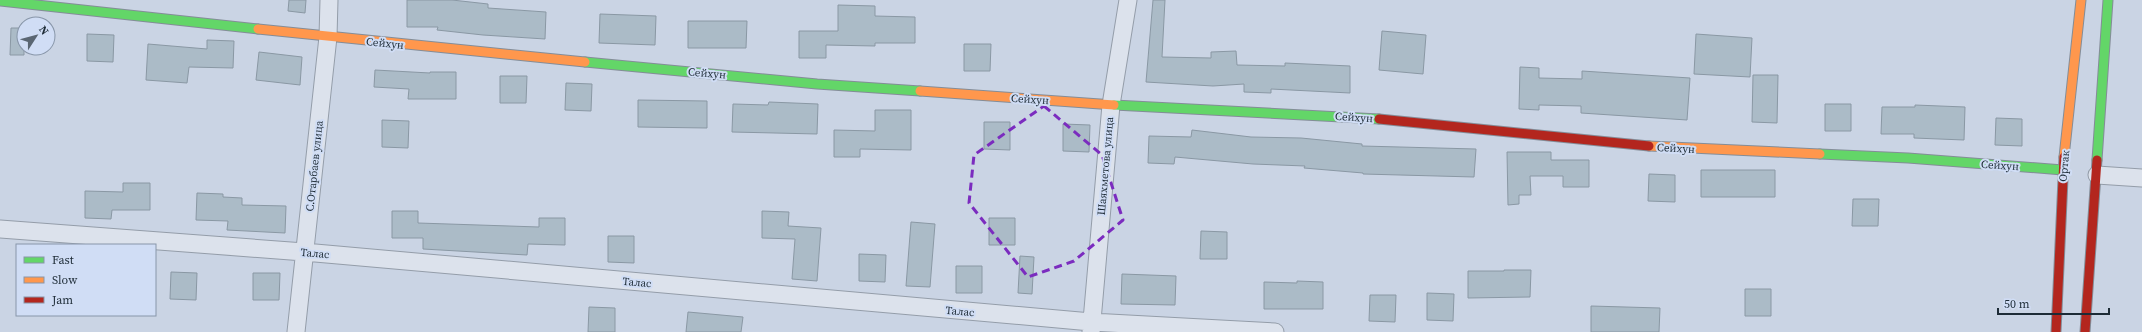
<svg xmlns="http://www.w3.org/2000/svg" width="2142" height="332" viewBox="0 0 2142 332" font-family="'Source Serif 4',serif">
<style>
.building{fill:#abbbc7;stroke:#8a98a4}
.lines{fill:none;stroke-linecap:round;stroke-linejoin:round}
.street-casing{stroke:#949da9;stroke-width:19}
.fast-casing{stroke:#848d98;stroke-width:11}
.slow-casing{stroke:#848d98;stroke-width:11}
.jam-casing{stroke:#848d98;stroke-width:11}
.street{stroke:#dce2ec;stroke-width:17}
.fast{stroke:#63d668;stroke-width:9}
.slow{stroke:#ff974d;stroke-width:9}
.jam{stroke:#b3261e;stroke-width:9}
.marked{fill:none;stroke:#7b2cbf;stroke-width:3;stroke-dasharray:8 5;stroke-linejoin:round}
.labels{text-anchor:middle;stroke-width:4;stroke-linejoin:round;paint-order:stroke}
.street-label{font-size:11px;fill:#1d2b36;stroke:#d0ddf5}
</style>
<rect width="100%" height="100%" fill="#cad4e4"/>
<path class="building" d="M 289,0 L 306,0 L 305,13 L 288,11 Z
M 407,0 L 452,0 L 488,4 L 488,8 L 546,12 L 545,39 L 483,35 L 437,30 L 438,27 L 407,27 Z
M 1153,0 L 1165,0 L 1162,57 L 1211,58 L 1211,52 L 1236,51 L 1237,65 L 1285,66 L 1285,63 L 1350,66 L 1350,93 L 1271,89 L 1271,93 L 1244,92 L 1244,84 L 1213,86 L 1146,82 Z
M 838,5 L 875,6 L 875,16 L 915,17 L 915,43 L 875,43 L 875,46 L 826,45 L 826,58 L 799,58 L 799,31 L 838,31 Z
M 600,14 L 656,16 L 655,45 L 599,43 Z
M 688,21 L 747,21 L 746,48 L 688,48 Z
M 11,28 L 24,28 L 24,55 L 10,55 Z
M 1382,31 L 1426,35 L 1423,74 L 1379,70 Z
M 87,34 L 114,35 L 113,62 L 87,61 Z
M 1696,34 L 1752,38 L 1750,77 L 1694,74 Z
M 207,40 L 234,41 L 233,68 L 189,67 L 187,83 L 146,80 L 148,44 L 207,49 Z
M 964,44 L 991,44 L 990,71 L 964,71 Z
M 259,52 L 302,57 L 300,85 L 256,80 Z
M 1520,67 L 1539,68 L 1539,78 L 1582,79 L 1582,71 L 1690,78 L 1687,120 L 1581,113 L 1581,106 L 1539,105 L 1539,110 L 1519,109 Z
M 375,70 L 430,73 L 430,72 L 456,72 L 456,99 L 408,99 L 409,89 L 374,87 Z
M 1753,75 L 1778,75 L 1777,123 L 1752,122 Z
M 500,76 L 527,76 L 526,103 L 500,103 Z
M 566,83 L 592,84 L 591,111 L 565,110 Z
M 638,100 L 707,101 L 707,128 L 638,127 Z
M 769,102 L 818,104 L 817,134 L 732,132 L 733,104 L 768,105 Z
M 1825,104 L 1851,104 L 1851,131 L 1825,131 Z
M 1915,105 L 1965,107 L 1964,140 L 1914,138 L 1914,134 L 1881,134 L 1882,107 L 1915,107 Z
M 875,110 L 911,110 L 911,150 L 860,149 L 860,157 L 834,157 L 834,130 L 875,131 Z
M 1996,118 L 2022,119 L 2022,146 L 1995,145 Z
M 382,120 L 409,121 L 408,148 L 382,147 Z
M 984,122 L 1010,122 L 1010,150 L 984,149 Z
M 1063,124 L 1090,125 L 1089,152 L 1063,151 Z
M 1192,130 L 1251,137 L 1301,138 L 1362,144 L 1362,146 L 1476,149 L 1474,177 L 1363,174 L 1363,173 L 1304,168 L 1305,166 L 1253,164 L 1175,157 L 1174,164 L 1148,163 L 1149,136 L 1191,137 Z
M 1507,152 L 1551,152 L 1551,160 L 1589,160 L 1589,187 L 1563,187 L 1563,176 L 1530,176 L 1531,195 L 1519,195 L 1519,204 L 1508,205 Z
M 1701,170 L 1775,170 L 1775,197 L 1701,197 Z
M 1649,174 L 1675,175 L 1675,202 L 1648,201 Z
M 123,183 L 150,183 L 150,210 L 112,210 L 111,219 L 85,218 L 85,191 L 123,192 Z
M 197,193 L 223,194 L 223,197 L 242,198 L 242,205 L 286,206 L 285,233 L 227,230 L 228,221 L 196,220 Z
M 1853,199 L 1879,199 L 1878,226 L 1852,226 Z
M 392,211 L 418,211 L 418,223 L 539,227 L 539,218 L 565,218 L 565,245 L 528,244 L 527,255 L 423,249 L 423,238 L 392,238 Z
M 762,211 L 789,212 L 788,226 L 821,228 L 817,281 L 792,279 L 795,239 L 762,238 Z
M 989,218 L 1015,218 L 1015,245 L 989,245 Z
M 911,222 L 935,224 L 930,287 L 906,286 Z
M 1201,231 L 1227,232 L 1227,259 L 1200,259 Z
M 608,236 L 634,236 L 634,263 L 608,262 Z
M 859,254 L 886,255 L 885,282 L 859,281 Z
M 1020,256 L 1034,257 L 1032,294 L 1018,293 Z
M 956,266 L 982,266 L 982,293 L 956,293 Z
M 1504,270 L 1531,270 L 1530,297 L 1468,298 L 1468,271 L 1504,271 Z
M 171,272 L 197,273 L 196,300 L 170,299 Z
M 253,273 L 280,273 L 279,300 L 253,300 Z
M 1122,274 L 1176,276 L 1175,305 L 1121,304 Z
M 1297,281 L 1323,282 L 1323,309 L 1264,309 L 1264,282 L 1297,283 Z
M 1745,289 L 1771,289 L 1771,316 L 1745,316 Z
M 1427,293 L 1454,294 L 1453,321 L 1427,320 Z
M 1370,295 L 1396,295 L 1395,322 L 1369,321 Z
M 1591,306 L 1660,308 L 1659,332 L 1591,332 Z
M 589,307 L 615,308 L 615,332 L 588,332 Z
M 688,312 L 743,317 L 741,332 L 686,332 Z"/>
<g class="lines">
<g class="street-casing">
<path id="street" d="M 2097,175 L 2142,178
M 0,229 L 304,252 L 1091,322 L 1275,332
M 296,332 L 328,37 L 329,0
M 1091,332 L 1111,105 L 1128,0"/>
</g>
<g class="fast-casing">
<path id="fast" d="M 0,1 L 258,29
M 585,62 L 817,84 L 920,91
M 1114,105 L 1379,119
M 1820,154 L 1908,158 L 2063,170
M 2097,160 L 2108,0"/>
</g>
<g class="slow-casing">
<path id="slow" d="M 258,29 L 585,62
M 920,91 L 1114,105
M 1649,146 L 1820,154
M 2064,157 L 2081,0"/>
</g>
<g class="jam-casing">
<path id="jam" d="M 1379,119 L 1649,146
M 2056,332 L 2064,157
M 2085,332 L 2097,160"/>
</g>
<use href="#street" class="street"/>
<use href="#fast" class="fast"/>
<use href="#slow" class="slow"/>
<use href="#jam" class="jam"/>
</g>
<path class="marked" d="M 1044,106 L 1102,155 L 1123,220 L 1074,261 L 1028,277 L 969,203 L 974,155 Z"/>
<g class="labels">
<g class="street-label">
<text transform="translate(385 43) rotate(6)" y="4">Сейхун</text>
<text transform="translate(707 73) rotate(5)" y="4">Сейхун</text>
<text transform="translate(1030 99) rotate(4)" y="4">Сейхун</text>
<text transform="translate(1354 117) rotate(4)" y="4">Сейхун</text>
<text transform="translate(1676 148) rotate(3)" y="4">Сейхун</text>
<text transform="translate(2000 165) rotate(4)" y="4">Сейхун</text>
<text transform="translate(314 166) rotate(-84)" y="4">С.Отарбаев улица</text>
<text transform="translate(1105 166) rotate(-85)" y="4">Шаяхметова улица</text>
<text transform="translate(2064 166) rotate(-85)" y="4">Ортак</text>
<text transform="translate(315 253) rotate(5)" y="4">Талас</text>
<text transform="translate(637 282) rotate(5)" y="4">Талас</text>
<text transform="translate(960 311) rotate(5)" y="4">Талас</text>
</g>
</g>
<rect x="16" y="244" width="140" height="72" fill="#d0ddf5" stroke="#8896a9"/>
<rect x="24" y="257" width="20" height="6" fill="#63d668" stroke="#8896a9"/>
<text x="52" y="264" font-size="12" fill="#1d2b36">Fast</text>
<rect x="24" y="277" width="20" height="6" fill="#ff974d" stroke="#8896a9"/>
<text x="52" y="284" font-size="12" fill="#1d2b36">Slow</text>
<rect x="24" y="297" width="20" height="6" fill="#b3261e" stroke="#8896a9"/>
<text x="52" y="304" font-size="12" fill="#1d2b36">Jam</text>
<g transform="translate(36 36) rotate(54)"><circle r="19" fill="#d0ddf5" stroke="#8896a9"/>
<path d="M0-3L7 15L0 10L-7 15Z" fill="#5a6673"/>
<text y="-6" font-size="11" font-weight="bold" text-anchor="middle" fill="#1d2b36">N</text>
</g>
<path d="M1998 308v6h111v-6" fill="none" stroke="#1d2b36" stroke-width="2"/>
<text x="2004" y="308" font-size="12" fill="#1d2b36" stroke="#d0ddf5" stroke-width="3" paint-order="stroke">50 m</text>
</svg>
